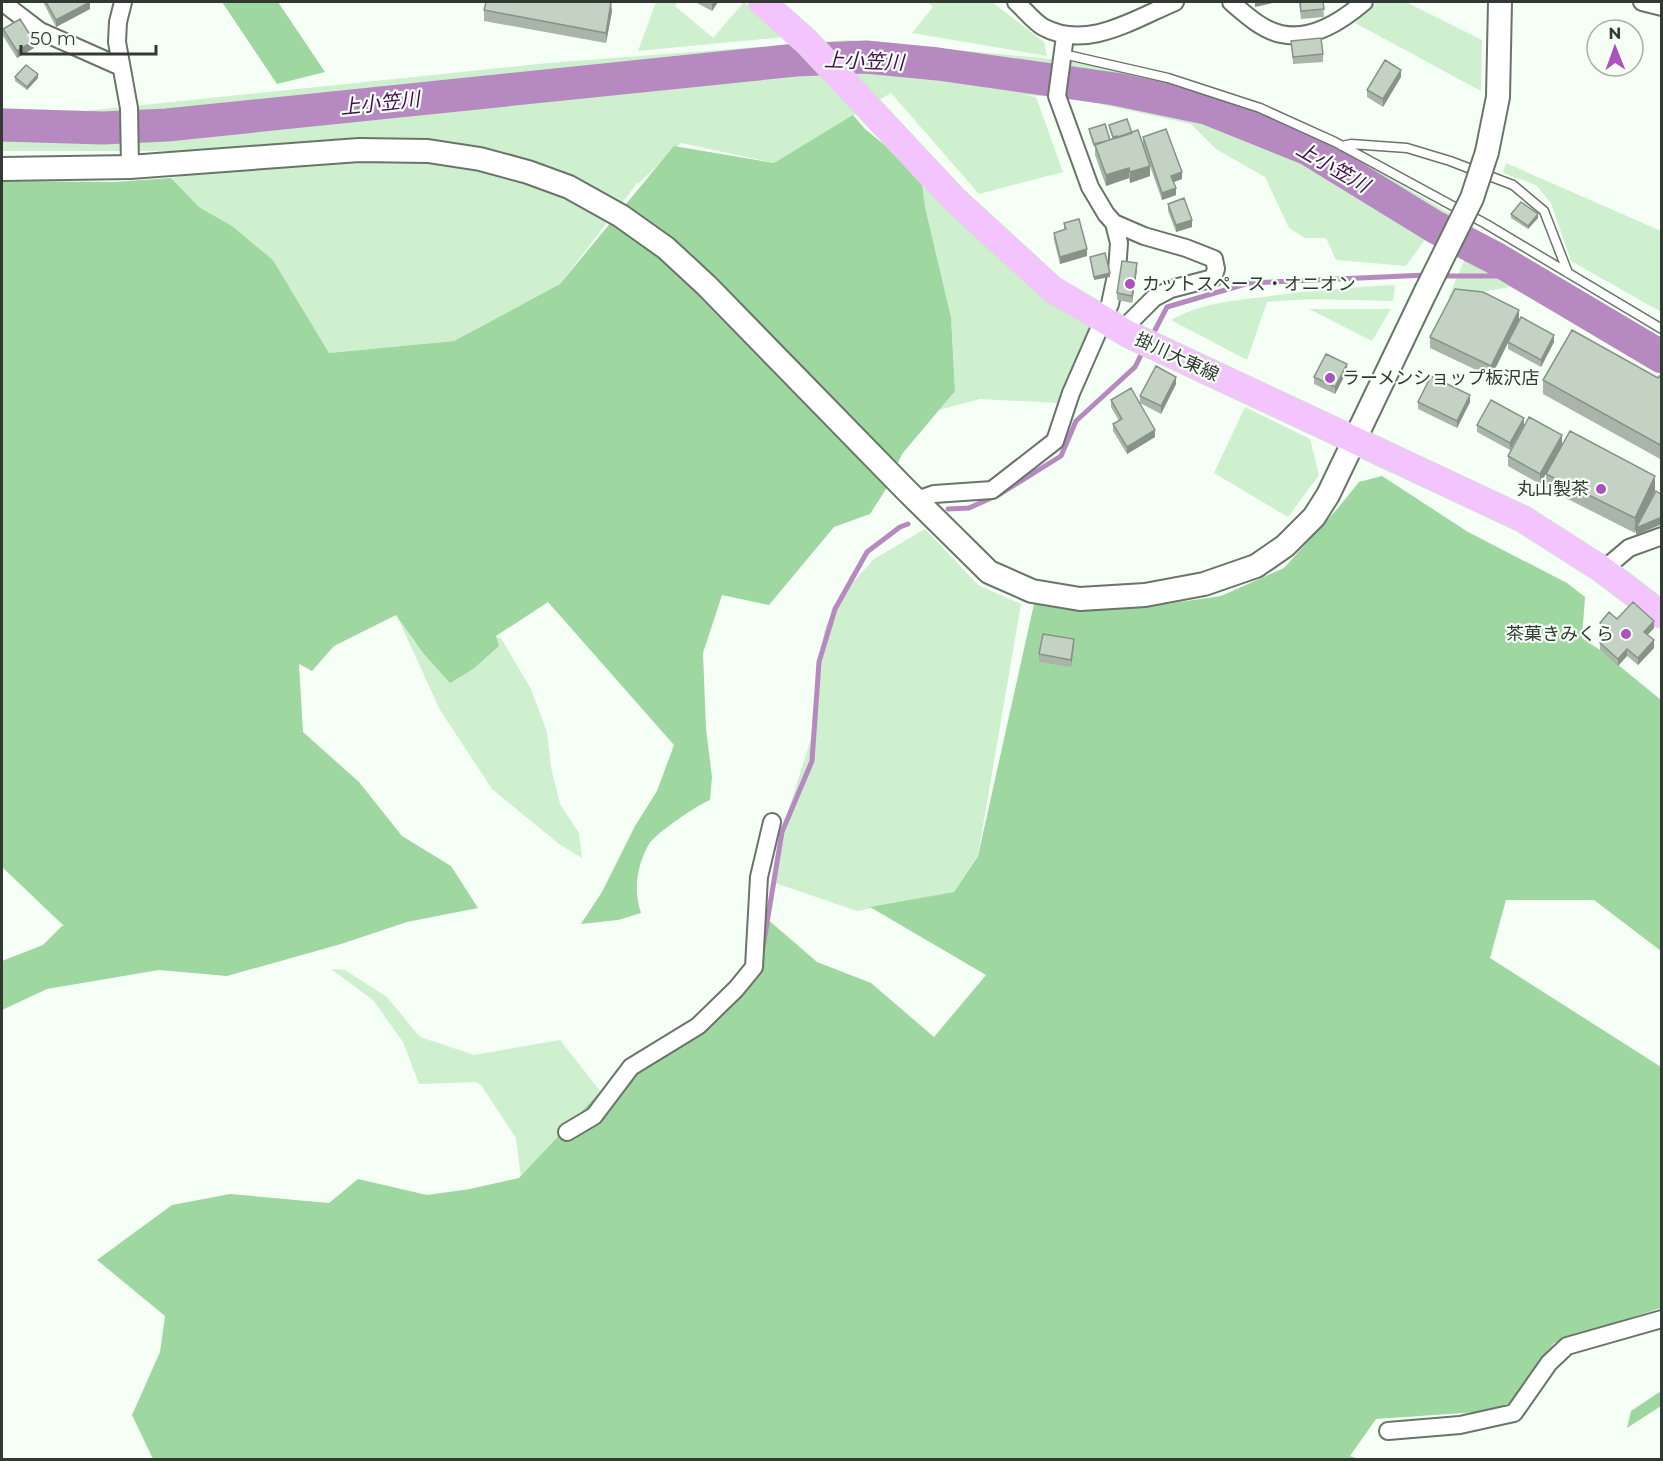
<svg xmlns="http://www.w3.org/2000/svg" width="1663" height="1461" viewBox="0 0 1663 1461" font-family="Montserrat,'Noto Sans JP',sans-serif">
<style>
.green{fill:#cef0ce}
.forest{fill:#9ed7a0}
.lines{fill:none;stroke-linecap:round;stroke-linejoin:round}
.stream{stroke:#b789c1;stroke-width:5}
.river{stroke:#b789c1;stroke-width:33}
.lane-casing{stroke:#687568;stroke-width:11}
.street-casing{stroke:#687568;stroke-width:20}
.secondary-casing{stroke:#687568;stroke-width:26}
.primary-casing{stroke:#dadbda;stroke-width:28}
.lane{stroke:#fff;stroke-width:8}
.street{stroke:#fff;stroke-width:16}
.secondary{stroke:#fff;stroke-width:22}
.primary{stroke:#f3c4fd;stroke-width:26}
.secondary-bridge-casing{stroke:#687568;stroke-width:26;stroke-linecap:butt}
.secondary-bridge{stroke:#fff;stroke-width:22}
.wall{fill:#a8b5a8}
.shaded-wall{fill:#889388}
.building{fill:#c3d2c3;stroke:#889388;stroke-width:1.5}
.poi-dot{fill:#ac52be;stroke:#f6fff6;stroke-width:2}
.labels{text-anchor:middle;stroke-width:4.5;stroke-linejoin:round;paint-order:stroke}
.poi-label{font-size:18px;fill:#323832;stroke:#f6fff6;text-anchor:start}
.street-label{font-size:18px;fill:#323832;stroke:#f6fff6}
.water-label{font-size:20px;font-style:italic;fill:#460a51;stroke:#f6fff6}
</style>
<rect width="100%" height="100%" fill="#f6fff6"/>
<path class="green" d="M 656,2 L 678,2 L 675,6 L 713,38 L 744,2 L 786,37 L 638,51 Z
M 928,2 L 992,2 L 1044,42 L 1047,56 L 912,33 L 933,7 Z
M 1377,2 L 1406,2 L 1482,40 L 1481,91 L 1355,23 Z
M 849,40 L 1063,60 L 1146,77 L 1245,109 L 1368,165 L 1631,321 L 1661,337 L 1661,372 L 1510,287 L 1448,298 L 1467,254 L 1429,234 L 1406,266 L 1336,260 L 1326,238 L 1305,238 L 1289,228 L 1265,177 L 1216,149 L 1191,124 L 1072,98 L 1022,95 L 1036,97 L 1063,172 L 979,194 L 891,93 L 774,163 L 681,143 L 638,184 L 638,182 L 560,284 L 454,341 L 329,353 L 273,260 L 232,226 L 199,207 L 171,178 L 320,151 L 2,151 L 2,108 L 85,111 L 548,63 Z
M 1506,163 L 1661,231 L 1661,312 L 1571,261 L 1551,203 L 1536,185 L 1503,173 Z
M 921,176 L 1039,295 L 1087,324 L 1089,330 L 1060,403 L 980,399 L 939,410 L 955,387 L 951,317 L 925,207 Z
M 1395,285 L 1393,301 L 1310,299 L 1267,302 L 1247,360 L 1171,320 C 1204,302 1233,301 1270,296 C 1312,290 1353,287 1395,285 Z
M 1309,309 L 1391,309 L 1372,341 Z
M 1245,407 L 1310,439 L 1319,475 L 1288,517 L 1214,473 Z
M 925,529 L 978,585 L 1021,604 L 978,855 L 954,892 L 857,911 L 775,883 L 778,843 L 811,739 L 816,681 L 825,627 L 843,593 L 874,559 Z
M 396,614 L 501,638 L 531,689 L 547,732 L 551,767 L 560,804 L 579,833 L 582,858 L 559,844 L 492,789 L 440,710 Z
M 331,969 L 345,970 L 387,997 L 420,1037 L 474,1055 L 560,1040 L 601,1092 L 521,1177 L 516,1138 L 481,1085 L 476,1082 L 419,1084 L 403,1042 L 373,1000 Z"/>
<path class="forest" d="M 222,2 L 278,2 L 325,72 L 277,84 Z
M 853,115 L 865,129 L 921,175 L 925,207 L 951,317 L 955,391 L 902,454 L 886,489 L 870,514 L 834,527 L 769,605 L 722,595 L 703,653 L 706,729 L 712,777 L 710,800 C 697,805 655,834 649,844 C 637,865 633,890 641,913 L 618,920 L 581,924 L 602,892 L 635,826 L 657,791 L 674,745 L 548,602 L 496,636 L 499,646 L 473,669 L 450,683 L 424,654 L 396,615 L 334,646 L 312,671 L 299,664 L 303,732 L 359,782 L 402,836 L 451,866 L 478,908 L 407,922 L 341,944 L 227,976 L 159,970 L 47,989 L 2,1010 L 2,961 L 43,945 L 62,926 L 64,926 L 2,867 L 2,181 L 114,182 L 171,178 L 199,207 L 232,226 L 273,260 L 329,353 L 454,341 L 560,284 L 674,146 L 774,163 Z
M 1382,476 L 1468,532 L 1567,583 L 1585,597 L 1582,638 L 1600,650 L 1661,700 L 1661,951 L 1594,900 L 1506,900 L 1490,958 L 1661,1067 L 1661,1308 L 1554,1343 L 1507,1410 L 1376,1419 L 1350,1456 L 1361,1460 L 153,1459 L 132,1415 L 160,1352 L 165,1316 L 97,1260 L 172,1205 L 230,1194 L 329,1203 L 358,1179 L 427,1195 L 470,1189 L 519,1178 L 601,1091 L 698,1026 L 754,967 L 758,911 L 817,962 L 871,983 L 934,1037 L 986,975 L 870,907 L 954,892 L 978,856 L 1034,604 L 1083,611 L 1166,604 L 1221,596 L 1284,568 L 1338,508 L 1359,482 Z
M 1661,1391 L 1661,1406 L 1627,1428 L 1631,1411 Z"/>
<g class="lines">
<path class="stream" d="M 1440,276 L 1522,276
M 1152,336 L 1167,307 L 1249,283 L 1427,275
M 948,509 L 969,508 L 1000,494 L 1061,456 L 1076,421 L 1135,367 L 1144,349
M 763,947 L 782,832 L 812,761 L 819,662 L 835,609 L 867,552 L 900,527 L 908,524"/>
<path class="river" d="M 2,125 L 103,128 L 167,125 L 796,60 L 866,57 L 938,64 L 1115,89 L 1206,108 L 1308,149 L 1435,227 L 1495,258 L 1662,357"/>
<g class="lane-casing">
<path id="lane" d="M 1063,54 L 1168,78 L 1260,108 L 1335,142 L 1486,224 L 1662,329
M 1342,146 L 1351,144 L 1407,148 L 1450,161 L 1513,185 L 1544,211 L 1568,273"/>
</g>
<g class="street-casing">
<path id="street" d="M 2,2 L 40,31 L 121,67
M 123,2 L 118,22 L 117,42 L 129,108 L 130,167
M 1016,2 C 1024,9 1033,21 1043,27 C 1087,51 1134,19 1175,2
M 1231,2 C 1245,14 1262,30 1281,34 C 1312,41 1342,21 1364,2
M 1642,2 L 1662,7
M 1065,36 L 1057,96 L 1090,187 L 1106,214 L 1114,223 L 1144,236 L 1186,248 L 1214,259 L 1216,269 L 1213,278 L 1171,289 L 1154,298 L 1122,330
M 917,500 L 934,494 L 992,490 L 1055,441 L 1071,393 L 1110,304 L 1117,271 L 1119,243 L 1114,223
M 1603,570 L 1629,548 L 1662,536
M 567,1132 L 594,1116 L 631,1067 L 698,1026 L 736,989 L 754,967 L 759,877 L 772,822
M 1388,1431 L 1460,1425 L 1514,1413 L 1549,1363 L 1567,1346 L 1662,1319"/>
</g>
<g class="secondary-casing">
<path id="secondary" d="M 1487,152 L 1498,97 L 1500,2
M 2,169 L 130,167 L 359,150 L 428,151 L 480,159 L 528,172 L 569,187 L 621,216 L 666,248 L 707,286 L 906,490 L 989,572 L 1032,591 L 1080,599 L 1145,595 L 1204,584 L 1256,566 L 1285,546 L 1314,517 L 1328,495 L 1426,291"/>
</g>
<g class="primary-casing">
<path id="primary" d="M 762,2 L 807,42 L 955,200 L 1052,289 L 1128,334 L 1523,519 L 1603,570 L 1662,615"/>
</g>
<use href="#lane" class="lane"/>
<use href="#street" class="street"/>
<use href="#secondary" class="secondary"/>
<use href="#primary" class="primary"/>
<g class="secondary-bridge-casing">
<path id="secondary-bridge" d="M 1426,291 L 1472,198 L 1487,152"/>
</g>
<use href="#secondary-bridge" class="secondary-bridge"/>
</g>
<path class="wall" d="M 43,2 L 90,2 L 90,9 L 56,27 Z
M 695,2 L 718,2 L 712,11 Z
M 1299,2 L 1323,2 L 1324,17 L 1301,19 Z
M 484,10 L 612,11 L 606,43 L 484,21 Z
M 3,29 L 34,48 L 17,58 L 3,36 Z
M 1291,41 L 1323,54 L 1323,62 L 1293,64 Z
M 15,77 L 38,78 L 27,90 L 15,81 Z
M 1401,77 L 1383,107 L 1367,97 L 1367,90 Z
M 1109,125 L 1132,133 L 1143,144 L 1143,137 L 1182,179 L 1174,182 L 1176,195 L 1162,200 L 1145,152 L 1150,176 L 1130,183 L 1129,178 L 1106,186 L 1095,155 L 1095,147 L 1094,147 L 1089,132 L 1089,129 L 1110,140 L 1113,139 L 1109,128 Z
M 1168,204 L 1192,227 L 1176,232 L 1168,211 Z
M 1511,214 L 1538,218 L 1528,229 L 1511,218 Z
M 1064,223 L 1087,256 L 1060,264 L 1054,240 L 1054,233 L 1064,230 Z
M 1137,270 L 1132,303 L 1117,300 L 1117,293 Z
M 1519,320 L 1512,335 L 1554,342 L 1541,367 L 1508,349 L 1508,343 L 1491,377 L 1430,348 L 1430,337 Z
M 1347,371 L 1335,394 L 1314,384 L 1314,377 Z
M 1658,378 L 1662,378 L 1662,460 L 1543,394 L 1543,380 Z
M 1176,384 L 1161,414 L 1140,403 L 1140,396 Z
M 1111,400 L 1155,437 L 1127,454 L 1113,431 L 1113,424 L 1119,421 L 1111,407 Z
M 1418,402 L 1470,402 L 1457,428 L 1418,409 Z
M 1477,425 L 1524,425 L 1510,450 L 1477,432 Z
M 1562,446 L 1655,491 L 1645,510 L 1662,495 L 1662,524 L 1636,535 L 1636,529 L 1635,533 L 1546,488 L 1546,474 L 1559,451 L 1540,484 L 1508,466 L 1508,456 Z
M 1617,619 L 1654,628 L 1647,635 L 1654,648 L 1638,665 L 1627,656 L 1618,666 L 1600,650 L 1600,643 L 1607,636 L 1600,630 L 1600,623 Z
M 1074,646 L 1071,667 L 1039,662 L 1039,654 Z"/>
<path class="shaded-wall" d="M 90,2 L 90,9 L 56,27 L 56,20 Z
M 611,2 L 612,11 L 606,43 L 606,33 Z
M 714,2 L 718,2 L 712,11 L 712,4 Z
M 1255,2 L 1277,2 L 1255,7 Z
M 34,41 L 34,48 L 17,58 L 17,51 Z
M 1401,70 L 1401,77 L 1383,107 L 1383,99 Z
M 38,74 L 38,78 L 27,90 L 27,87 Z
M 1150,166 L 1150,176 L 1130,183 L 1130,172 Z
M 1129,168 L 1129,178 L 1106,186 L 1106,175 Z
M 1182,172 L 1182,179 L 1171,183 L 1171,176 Z
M 1176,188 L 1176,195 L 1162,200 L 1162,193 Z
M 1538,214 L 1538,218 L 1528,229 L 1528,226 Z
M 1192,220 L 1192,227 L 1176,232 L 1176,225 Z
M 1087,249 L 1087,256 L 1060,264 L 1060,257 Z
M 1137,263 L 1137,270 L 1132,303 L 1132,296 Z
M 1110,273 L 1110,277 L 1094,280 L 1094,277 Z
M 1519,310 L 1519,320 L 1491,377 L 1491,366 Z
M 1554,335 L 1554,342 L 1541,367 L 1541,360 Z
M 1347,364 L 1347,371 L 1335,394 L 1335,387 Z
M 1176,377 L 1176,384 L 1161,414 L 1161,406 Z
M 1470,395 L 1470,402 L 1457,428 L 1457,421 Z
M 1524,418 L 1524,425 L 1510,450 L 1510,443 Z
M 1155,430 L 1155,437 L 1127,454 L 1127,447 Z
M 1562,435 L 1562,446 L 1540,484 L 1540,474 Z
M 1655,476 L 1655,491 L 1637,527 L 1662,517 L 1662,524 L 1636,535 L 1636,529 L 1635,533 L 1635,518 Z
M 1654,621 L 1654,628 L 1644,639 L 1644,632 Z
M 1074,639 L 1074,646 L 1071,667 L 1071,660 Z
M 1654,640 L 1654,648 L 1638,665 L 1638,658 Z
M 1627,649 L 1627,656 L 1618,666 L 1618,659 Z"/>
<path class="building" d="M 46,2 L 90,2 L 56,20 Z
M 486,2 L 611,2 L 606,33 L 484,10 Z
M 1300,2 L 1323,2 L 1324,9 L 1301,11 Z
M 20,19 L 34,41 L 17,51 L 3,29 Z
M 1321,38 L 1323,54 L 1293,57 L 1291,41 Z
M 1385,60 L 1401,70 L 1383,99 L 1367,90 Z
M 26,65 L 38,74 L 27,87 L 15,77 Z
M 1127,119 L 1132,133 L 1117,138 L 1117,136 L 1113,137 L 1109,125 Z
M 1105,124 L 1110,140 L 1094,144 L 1089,129 Z
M 1166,129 L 1182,172 L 1171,176 L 1176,188 L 1162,193 L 1143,137 Z
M 1138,130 L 1150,166 L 1130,172 L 1129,168 L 1106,175 L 1095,145 Z
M 1184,198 L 1192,220 L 1176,225 L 1168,204 Z
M 1521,202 L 1538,214 L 1528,226 L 1511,214 Z
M 1079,219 L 1087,249 L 1060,257 L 1054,233 L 1066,229 L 1064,223 Z
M 1105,253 L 1110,273 L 1094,277 L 1090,257 Z
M 1122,261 L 1137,263 L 1132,296 L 1117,293 Z
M 1455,289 L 1483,292 L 1519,310 L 1491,366 L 1430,337 Z
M 1521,317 L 1554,335 L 1541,360 L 1508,342 Z
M 1572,330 L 1658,378 L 1659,376 L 1662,378 L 1662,446 L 1543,380 Z
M 1326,354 L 1347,364 L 1335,387 L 1314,377 Z
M 1156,366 L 1176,377 L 1161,406 L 1140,396 Z
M 1431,376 L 1470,395 L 1457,421 L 1418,402 Z
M 1131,388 L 1155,430 L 1127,447 L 1113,424 L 1122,419 L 1111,400 Z
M 1491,400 L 1524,418 L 1510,443 L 1477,425 Z
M 1529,417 L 1562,435 L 1540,474 L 1508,456 Z
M 1570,431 L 1655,476 L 1635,518 L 1546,474 Z
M 1656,491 L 1662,495 L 1662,517 L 1636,528 Z
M 1633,602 L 1654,621 L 1644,632 L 1654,640 L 1638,658 L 1627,649 L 1618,659 L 1600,643 L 1610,632 L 1600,623 L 1609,612 L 1617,619 Z
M 1043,634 L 1074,639 L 1071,660 L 1039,654 Z"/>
<g class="poi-dot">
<circle cx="1130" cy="284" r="6"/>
<circle cx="1330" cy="378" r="6"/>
<circle cx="1601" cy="489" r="6"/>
<circle cx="1626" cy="634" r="6"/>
</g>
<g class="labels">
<g class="poi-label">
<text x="1142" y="290">カットスペース・オニオン</text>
<text x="1342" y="384">ラーメンショップ板沢店</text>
<text x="1589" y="495" text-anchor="end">丸山製茶</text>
<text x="1614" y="640" text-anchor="end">茶菓きみくら</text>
</g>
<g class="street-label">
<text transform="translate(1177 357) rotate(25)" y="6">掛川大東線</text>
</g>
<g class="water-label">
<text transform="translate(864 61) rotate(2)" y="7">上小笠川</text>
<text transform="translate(380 103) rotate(-6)" y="7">上小笠川</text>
<text transform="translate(1333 167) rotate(30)" y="7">上小笠川</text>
</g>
</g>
<rect width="1663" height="1461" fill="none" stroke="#323832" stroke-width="6"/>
<g transform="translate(1615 48) rotate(359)"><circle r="28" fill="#f6fff6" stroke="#a8afa8" stroke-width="1.5"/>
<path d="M0-4.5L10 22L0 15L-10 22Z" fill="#ac52be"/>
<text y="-9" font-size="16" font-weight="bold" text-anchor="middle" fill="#323832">N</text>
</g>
<path d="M21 45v9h135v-9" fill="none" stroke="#323832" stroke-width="3"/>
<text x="30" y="45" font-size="18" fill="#323832" stroke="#f6fff6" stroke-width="4.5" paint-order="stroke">50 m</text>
</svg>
